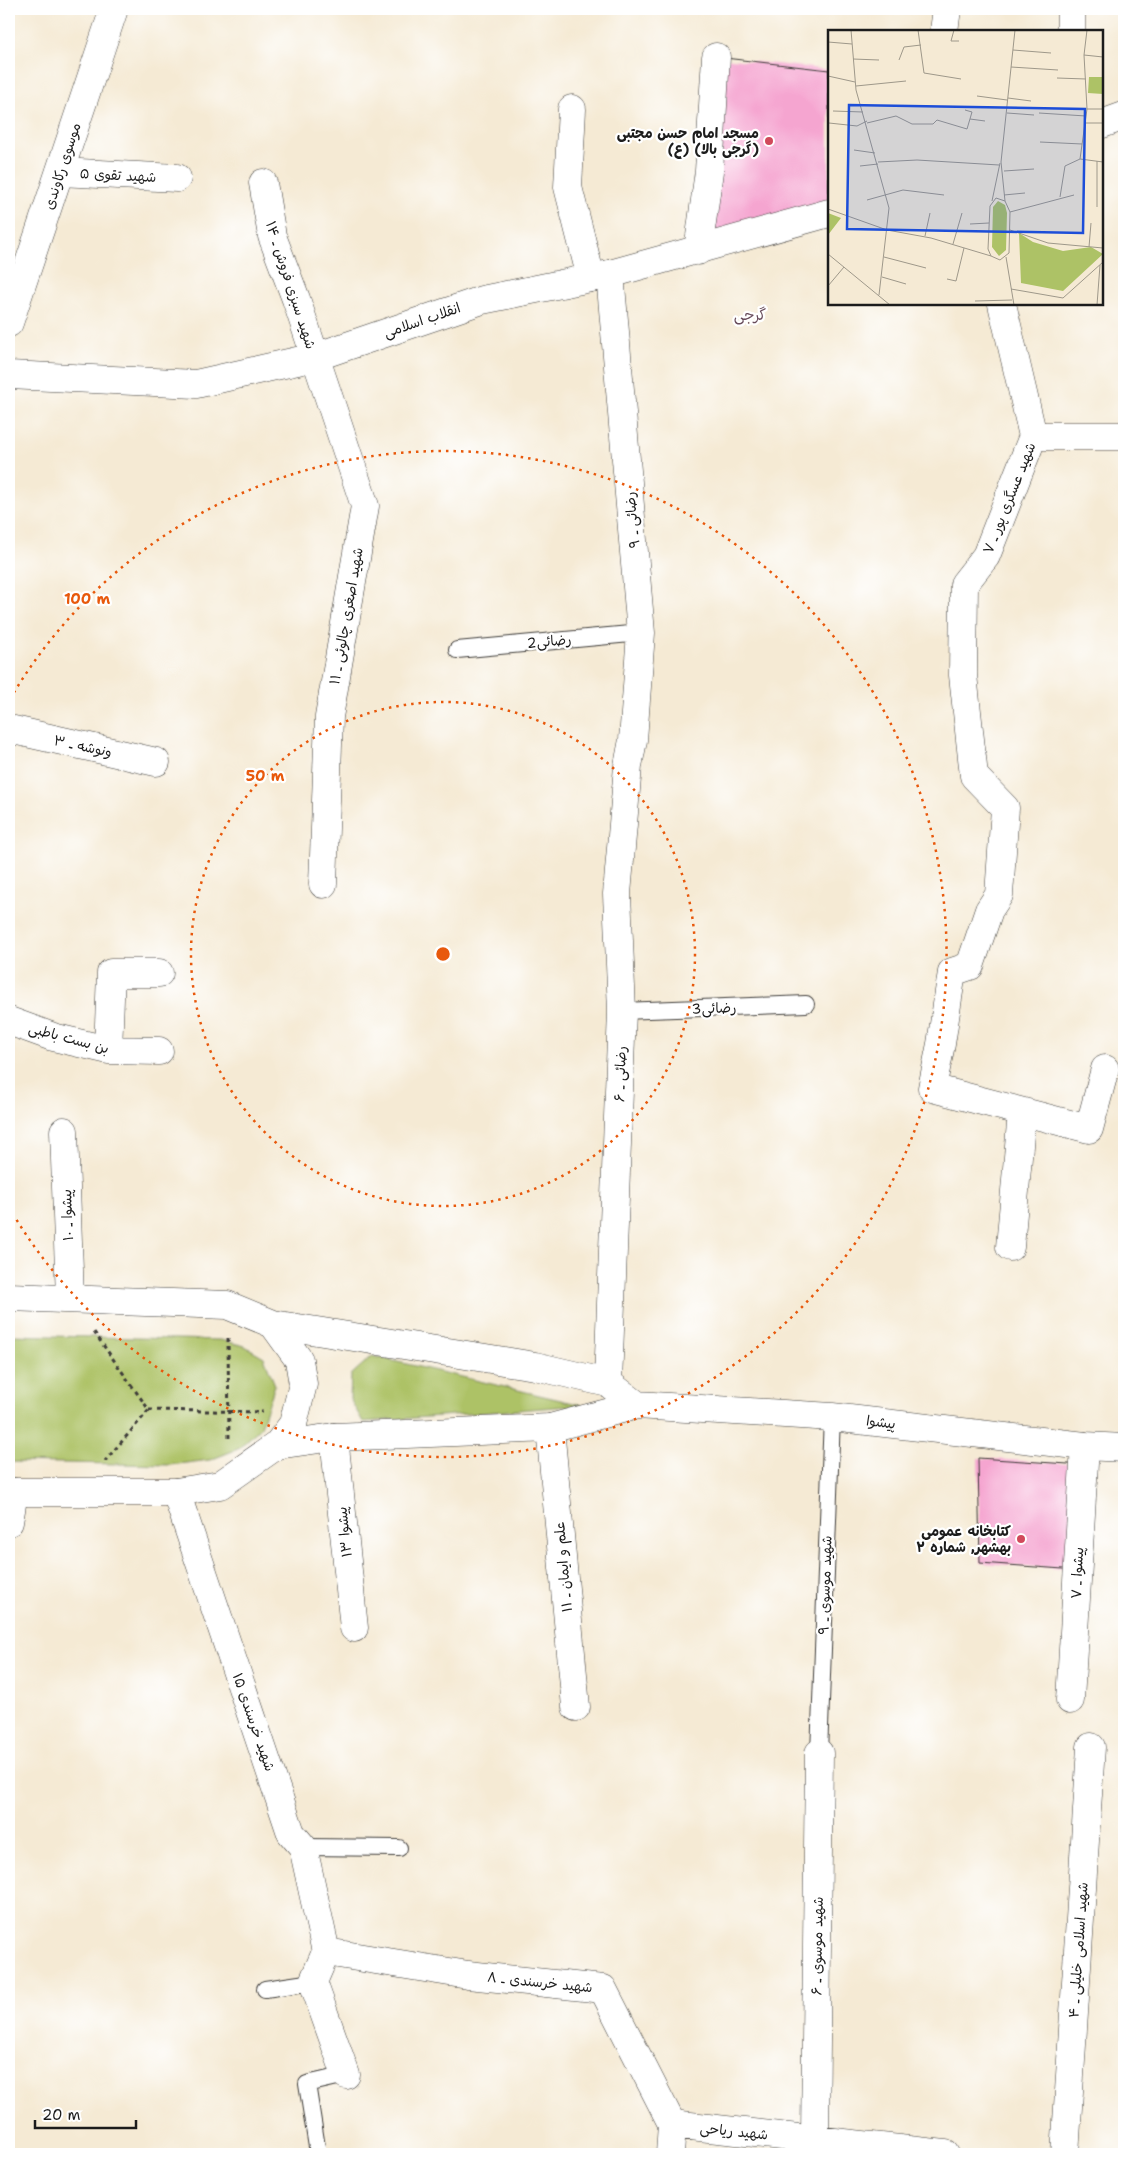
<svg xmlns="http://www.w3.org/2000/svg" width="1133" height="2163" viewBox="0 0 1133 2163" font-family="'Shantell Sans','Playpen Sans Arabic',sans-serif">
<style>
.green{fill:#adc266;stroke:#646f41}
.building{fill:#f5a5d0}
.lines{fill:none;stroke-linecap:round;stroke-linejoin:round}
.service-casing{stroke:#3d3b38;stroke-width:18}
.minor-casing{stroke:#3d3b38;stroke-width:29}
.tertiary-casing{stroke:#3d3b38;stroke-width:29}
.path{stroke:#3d3b38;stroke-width:3;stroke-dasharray:4 4;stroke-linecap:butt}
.service{stroke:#fff;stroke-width:16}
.minor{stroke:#fff;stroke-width:28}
.tertiary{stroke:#fff;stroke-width:28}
.ring{fill:none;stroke:#e8590c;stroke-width:2.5;stroke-dasharray:2.5 5}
.poi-dot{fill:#d1495b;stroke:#fff;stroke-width:2}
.labels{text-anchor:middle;stroke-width:4.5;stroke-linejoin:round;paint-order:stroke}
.poi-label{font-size:14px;font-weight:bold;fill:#1c1c1c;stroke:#fff;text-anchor:end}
.street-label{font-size:14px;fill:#1c1c1c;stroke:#fff}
.neighbourhood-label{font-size:15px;fill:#684c5b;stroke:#fff}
.inset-road{fill:none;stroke:#9e988a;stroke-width:1}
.view{fill:#1d4ed8;fill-opacity:0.15;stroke:#1d4ed8;stroke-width:2.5}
.inset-edge{fill:none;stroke:#1c1c1c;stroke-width:2.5}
.centre{fill:#e8590c;stroke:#fff;stroke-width:2.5}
.ring-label{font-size:15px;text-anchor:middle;font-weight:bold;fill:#e8590c;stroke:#fff;stroke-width:4.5;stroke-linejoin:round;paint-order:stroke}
</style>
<rect width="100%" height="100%" fill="#fff"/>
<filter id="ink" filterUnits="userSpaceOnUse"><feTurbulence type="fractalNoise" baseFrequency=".02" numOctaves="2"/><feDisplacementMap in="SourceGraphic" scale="10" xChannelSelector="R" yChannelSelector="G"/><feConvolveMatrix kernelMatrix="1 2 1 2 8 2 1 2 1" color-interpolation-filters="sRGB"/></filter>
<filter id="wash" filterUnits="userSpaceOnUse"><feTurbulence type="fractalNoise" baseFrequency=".0096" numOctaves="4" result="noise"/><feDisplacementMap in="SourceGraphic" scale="20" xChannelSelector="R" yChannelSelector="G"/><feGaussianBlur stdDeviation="1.12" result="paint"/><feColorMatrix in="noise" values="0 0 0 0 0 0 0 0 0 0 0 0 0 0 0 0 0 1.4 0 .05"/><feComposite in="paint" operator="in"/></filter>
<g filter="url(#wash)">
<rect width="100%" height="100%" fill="#f5ead4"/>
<path class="green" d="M 9,1335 L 221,1340 L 245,1346 L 264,1357 L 275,1385 L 261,1427 L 238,1449 L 210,1460 L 170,1465 L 9,1462 Z
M 372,1356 L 582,1405 L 363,1422 L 350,1399 L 351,1375 Z"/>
<g id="blocks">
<path class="building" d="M 716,57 L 829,70 L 829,213 L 698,251 Z
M 978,1458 L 1083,1465 L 1077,1570 L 980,1563 Z"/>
</g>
</g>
<g filter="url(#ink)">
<use href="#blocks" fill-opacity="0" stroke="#3d3b38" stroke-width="1"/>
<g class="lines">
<g class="service-casing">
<path id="service" d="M 457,650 L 641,633
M 622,1011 L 806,1004
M 819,1753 L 832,1417
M 303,1847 L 399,1848
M 265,1989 L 313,1982
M 317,2147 L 307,2084 L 346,2075"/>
</g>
<g class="minor-casing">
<path id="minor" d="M 944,31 L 947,9
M 1071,31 L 1071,9
M 572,109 L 568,187 L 591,278
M 60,172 L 177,178
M 263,183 L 272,236 L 296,299 L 365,506 L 329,717 L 323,884
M 698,251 L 709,171 L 716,57
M 1002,304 L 1033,436 L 986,556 L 964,584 L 963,675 L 974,776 L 1005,808 L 999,895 L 989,910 L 970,966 L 952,972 L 941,1044 L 932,1088 L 1089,1129 L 1105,1069
M 1033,436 L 1124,436
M 9,729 L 156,762
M 9,1021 L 53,1037 L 108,1050 L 159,1051
M 108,1050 L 111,973 L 159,973
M 64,1131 L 70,1298
M 1010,1247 L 1022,1112
M 608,1383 L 622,1011 L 617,894 L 628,766 L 633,740 L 641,633 L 610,274
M 550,1428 L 576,1707
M 334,1437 L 354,1628
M 176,1492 L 291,1833 L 303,1847 L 326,1952
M 9,1522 L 14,1492
M 1070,1700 L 1085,1446
M 326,1952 L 468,1975 L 603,1989 L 672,2124
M 326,1952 L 313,1982 L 346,2075
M 672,2124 L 945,2154
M 815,2139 L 819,1753
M 670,2154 L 672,2124
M 1065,2154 L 1091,1747"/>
</g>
<g class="tertiary-casing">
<path id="tertiary" d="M 1102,124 L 1124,116
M 9,323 L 114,9
M 9,375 L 196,384 L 315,357 L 482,300 L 610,274 L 829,213
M 9,1297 L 227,1305 L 273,1324 L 299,1360 L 303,1384 L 293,1424 L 277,1445 L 220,1485 L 176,1492 L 9,1492
M 273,1324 L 535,1366 L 608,1383 L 637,1405
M 277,1445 L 334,1437 L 550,1428 L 637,1405 L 832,1417 L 1085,1446 L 1124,1448"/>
</g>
<path class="path" d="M 94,1332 L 149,1410 L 105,1461
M 228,1338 L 229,1442
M 149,1410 L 263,1412"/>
<use href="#service" class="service"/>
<use href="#minor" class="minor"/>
<use href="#tertiary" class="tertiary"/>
</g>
</g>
<g class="ring">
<circle cx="443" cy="954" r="252"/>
<path d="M10 699A503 503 0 1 1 10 1209"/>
</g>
<g class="poi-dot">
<circle cx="769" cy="141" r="5"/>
<circle cx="1021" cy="1539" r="5"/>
</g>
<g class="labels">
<g class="poi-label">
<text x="759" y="138">مسجد امام حسن مجتبی<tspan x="759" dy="16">(ع) (گرجی بالا)</tspan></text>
<text x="1011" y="1536">کتابخانه عمومی<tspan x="1011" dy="16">بهشهر, شماره ۲</tspan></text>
</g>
<g class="street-label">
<text transform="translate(62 166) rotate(-72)" y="5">موسوی رکاوندی</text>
<text transform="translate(118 175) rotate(3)" y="5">شهید تقوی ۵</text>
<text transform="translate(291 285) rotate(72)" y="5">شهید سبزی فروش ـ ۱۴</text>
<text transform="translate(422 320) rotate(-19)" y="5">انقلاب اسلامی</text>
<text transform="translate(1009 498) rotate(-68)" y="5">شهید عسگری پور ـ ۷</text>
<text transform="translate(632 520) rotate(-95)" y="5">رضائی ـ ۹</text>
<text transform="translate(346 616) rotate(-80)" y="5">شهید اصغری چالوئی ـ ۱۱</text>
<text transform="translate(549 641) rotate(-5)" y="5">رضائی2</text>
<text transform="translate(83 746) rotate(12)" y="5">ونوشه ـ ۳</text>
<text transform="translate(714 1008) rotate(-2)" y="5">رضائی3</text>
<text transform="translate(69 1038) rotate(15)" y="5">بن بست باطبی</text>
<text transform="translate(620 1074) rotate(-88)" y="5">رضائی ـ ۶</text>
<text transform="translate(67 1215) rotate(-92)" y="5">پیشوا ـ ۱۰</text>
<text transform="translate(881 1422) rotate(7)" y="5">پیشوا</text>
<text transform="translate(344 1532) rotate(-96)" y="5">پیشوا ۱۳</text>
<text transform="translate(563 1567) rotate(-95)" y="5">علم و ایمان ـ ۱۱</text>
<text transform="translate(1077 1573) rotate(-87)" y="5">پیشوا ـ ۷</text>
<text transform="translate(825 1585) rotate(-88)" y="5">شهید موسوی ـ ۹</text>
<text transform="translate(254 1722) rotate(71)" y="5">شهید خرسندی ۱۵</text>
<text transform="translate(817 1946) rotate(-89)" y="5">شهید موسوی ـ ۶</text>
<text transform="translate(1078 1950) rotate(-86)" y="5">شهید اسلامی خلیلی ـ ۴</text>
<text transform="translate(540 1982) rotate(6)" y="5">شهید خرسندی ـ ۸</text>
<text transform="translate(734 2131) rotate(6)" y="5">شهید ریاحی</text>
</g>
<g class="neighbourhood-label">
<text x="750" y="320">گرجی</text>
</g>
</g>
<g transform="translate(828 30)">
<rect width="275" height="275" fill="#f5ead4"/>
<path d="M 261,47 L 275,47 L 275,64 L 260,63 ZM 170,171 L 177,175 L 179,183 L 178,220 L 171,226 L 164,217 L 165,177 ZM 0,183 L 13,188 L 0,205 ZM 191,203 L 205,212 L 235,221 L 263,217 L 275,224 L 235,261 L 193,253 Z" fill="#adc266"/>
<path class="inset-road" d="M 23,0 L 28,60 L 61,178 L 51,265M 90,0 L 96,43 L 133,49M 126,0 L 123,11 L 131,11M 0,12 L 24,14M 185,20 L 223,23M 256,25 L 275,27M 25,29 L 51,30M 71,30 L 76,17 L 93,15M 183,37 L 230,40M 0,46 L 27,52M 229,48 L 258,49M 28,56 L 78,51M 149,66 L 179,70M 180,68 L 203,71M 259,79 L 275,79M 5,81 L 35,82M 179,83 L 206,85M 211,83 L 258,86M 142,89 L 157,91M 1,93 L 29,96 L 39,91M 39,93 L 68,86 L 84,94 L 105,94 L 109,90 L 139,99 L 144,82 L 137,80M 257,93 L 275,93M 212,112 L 254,114M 26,120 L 47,123M 252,129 L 259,79 L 256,25 L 259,0M 252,129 L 275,132M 50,132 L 89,130 L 171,135M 32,136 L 50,134M 176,141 L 206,139M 176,165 L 197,163M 232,167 L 237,136 L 252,129M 168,168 L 177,171 L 182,182 L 181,223 L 172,230 L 163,226 L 160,219 L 162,176 ZM 39,170 L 75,160 L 116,165M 164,171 L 172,133M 177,171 L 173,132 L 187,0M 269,177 L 269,131M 0,179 L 59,200 L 103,208 L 163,226M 182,182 L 246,165M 142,194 L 161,193M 182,200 L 220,213 L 275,218M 97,206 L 102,183M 125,214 L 134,183M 261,217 L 263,193M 0,224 L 62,275M 56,227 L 98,238M 178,227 L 186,275M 54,247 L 78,254M 119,249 L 128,251 L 136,218M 0,256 L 16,237M 183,259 L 235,268 L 275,232M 147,271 L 184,270M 269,275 L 272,235"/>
<path class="view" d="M 21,75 L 257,79 L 255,203 L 19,199 Z"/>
<rect width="275" height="275" class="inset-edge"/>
</g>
<circle cx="443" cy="954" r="8" class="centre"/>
<g class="ring-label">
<text x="87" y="604">100 m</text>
<text x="265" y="781">50 m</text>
</g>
<rect width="1133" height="2163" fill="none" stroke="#fff" stroke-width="30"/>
<path d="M35 2120v8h101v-8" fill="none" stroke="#1c1c1c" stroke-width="2.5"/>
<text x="42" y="2120" font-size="15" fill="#1c1c1c" stroke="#ffffff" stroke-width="4" paint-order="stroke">20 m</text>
</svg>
